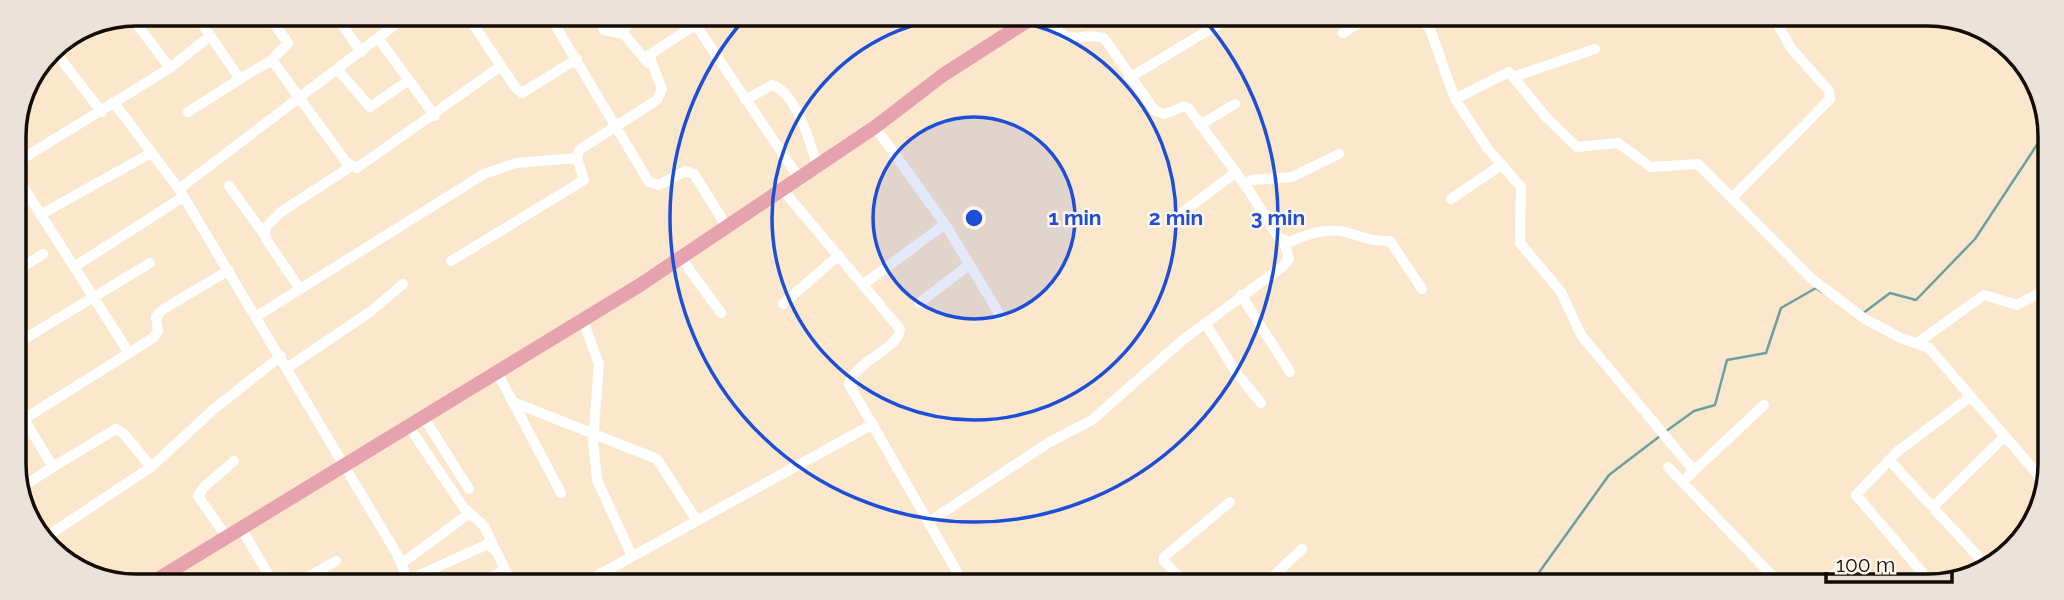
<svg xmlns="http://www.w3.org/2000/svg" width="2064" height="600" viewBox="0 0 2064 600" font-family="Raleway,sans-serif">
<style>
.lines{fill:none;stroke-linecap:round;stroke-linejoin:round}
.stream{stroke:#6ba0a0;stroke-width:2.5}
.street{stroke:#fff;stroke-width:10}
.primary{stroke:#e6a2af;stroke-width:14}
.ring{fill:none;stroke:#1d4ed8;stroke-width:3.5}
.rim{fill:none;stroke:#140d05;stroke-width:3.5}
.centre{fill:#1d4ed8;stroke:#fef6ec;stroke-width:3.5}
.ring-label{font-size:21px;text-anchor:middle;font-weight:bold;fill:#1d4ed8;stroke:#fef6ec;stroke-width:5;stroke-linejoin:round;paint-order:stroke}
</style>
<rect width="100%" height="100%" fill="#fbe7cc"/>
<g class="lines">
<path class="stream" d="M 1862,314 L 1890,293 L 1916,300 L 1975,239 L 2048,128
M 1665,432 L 1694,411 L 1715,405 L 1727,360 L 1766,353 L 1781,308 L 1816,288 L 1822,292
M 1530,585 L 1609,475 L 1660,436"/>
<path class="street" d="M 203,14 L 198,18 L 240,79 L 272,60 L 346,162 L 357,168 L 501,66
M 267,14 L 288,43 L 272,60
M 335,14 L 361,52
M 130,15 L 170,68
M 467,15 L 515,87 L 522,93 L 577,59
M 596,15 L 604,30 L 624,34 L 648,63
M 689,15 L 799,178
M 1046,16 C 1072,53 1075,30 1104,38 L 1155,111 L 1165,114 L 1184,106 L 1189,109 L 1248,189 L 1279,238 L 1289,242 C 1307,235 1326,227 1345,232 C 1365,237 1368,241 1390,241 L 1422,289
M 1418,17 L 1430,29 L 1455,99 L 1488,149 L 1521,187 L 1520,243 L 1561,292 L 1581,335 L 1694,471
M 552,20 L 649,182 L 659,185 L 685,171 L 694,174 L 727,227
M 619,32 L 640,15
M 1343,33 L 1368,17
M 378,38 L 435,116
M 52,48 L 102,112
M 338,70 L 370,107 L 409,80
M 1513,77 L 1595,49
M 1129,78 L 1232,16
M 31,90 L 32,90
M 1455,99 L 1509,72 L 1546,117 L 1577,147 L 1618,143 L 1651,167 L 1698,164 L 1812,279 L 1865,319 L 1901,338 L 1929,348 L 2034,470 L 2046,488
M 745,100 L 772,85 C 796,92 811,144 817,166
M 115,104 L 179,189
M 188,112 L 240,79
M 1200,125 L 1235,104
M 875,127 L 945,224 L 1000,315
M 14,164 L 170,68 L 210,36
M 15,174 L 129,353
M 1244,183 L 1252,180 L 1292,177 L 1339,154
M 229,186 L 264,234
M 782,189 L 900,329 C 899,349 856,360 849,384 L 964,584
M 1733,197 L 1830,99 L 1829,91 L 1791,48 L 1774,18
M 1451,199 L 1501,165
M 40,215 L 151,153
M 1175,218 L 1235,173
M 681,258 L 721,313
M 451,261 L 584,180 L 577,158 L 579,150 L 657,100 L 662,89 L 649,55 L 695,25
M 74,267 L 183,197
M 15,272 L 43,254
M 864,284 L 945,224
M 300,289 L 266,239 L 265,228 L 281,212 L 350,167
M 1241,295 L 1290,372
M 919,303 L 969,265
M 783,304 L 839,255
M 257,316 L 484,174 L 516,163 L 577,158
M 583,321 L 599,364 L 593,441 L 597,480 L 632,556
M 1205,323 L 1238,375 L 1261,403
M 1917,343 L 1984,295 L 2017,305 L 2047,289
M 16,344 L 150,263
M 287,368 L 370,312 L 403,284
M 498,374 L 561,493
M 513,402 L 657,459 L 697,521
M 16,406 L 53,467 L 17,490
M 424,418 L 469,489
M 24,419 L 153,338 L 158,331 L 156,317 L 162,310 L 229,270
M 409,427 L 464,508 L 484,526 L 494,547
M 1889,460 L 1986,565
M 53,467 L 116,429 L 125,435 L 151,467
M 1668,467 L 1781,585
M 1682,482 L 1764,405
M 1933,507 L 2005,436
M 930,521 L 1048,443 L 1092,420 L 1184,339 L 1282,267 L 1289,259 L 1284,241
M 242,530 L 273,582
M 42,536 L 52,533 L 151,467 L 214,409 L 281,356
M 228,539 L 198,496 L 204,487 L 234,461
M 402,563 L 470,513
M 601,573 L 606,583
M 299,582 L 336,561
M 400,583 L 404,571 L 397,554 L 179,189 L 408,15
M 402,583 L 488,544 L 497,552 L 505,570
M 480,583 L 505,570 L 514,583
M 584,583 L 873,424
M 1186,584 L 1164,561 L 1164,557 L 1230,502
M 1265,584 L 1302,549
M 1824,586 L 1844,564
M 1916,586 L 1922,579 L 1922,572 L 1856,495 L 1898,451 L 1970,397"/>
<path class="primary" d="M 153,582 L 640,285 L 875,127 L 943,75 L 1035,16"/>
</g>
<circle cx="974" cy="218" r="101" fill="#1d4ed8" fill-opacity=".12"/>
<g class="ring">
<circle cx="974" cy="218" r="101"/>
<circle cx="974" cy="218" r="202"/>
<path d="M1202 17A304 304 0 1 1 746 17"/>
</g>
<path d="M0 0H2064V600H0ZM136 26H1928A110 110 0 0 1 2038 136V464A110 110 0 0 1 1928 574H136A110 110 0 0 1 26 464V136A110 110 0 0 1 136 26Z" fill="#ebe3da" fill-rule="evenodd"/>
<path class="rim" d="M136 26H1928A110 110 0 0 1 2038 136V464A110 110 0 0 1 1928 574H136A110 110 0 0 1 26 464V136A110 110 0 0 1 136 26Z"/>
<circle cx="974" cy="218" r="10" class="centre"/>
<g class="ring-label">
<text x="1075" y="225">1 min</text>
<text x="1176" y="225">2 min</text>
<text x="1278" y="225">3 min</text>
</g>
<path d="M1826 572v10h126v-10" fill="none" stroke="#140d05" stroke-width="3.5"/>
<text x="1836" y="572" font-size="21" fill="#140d05" stroke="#fef6ec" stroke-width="5" paint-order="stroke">100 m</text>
</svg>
